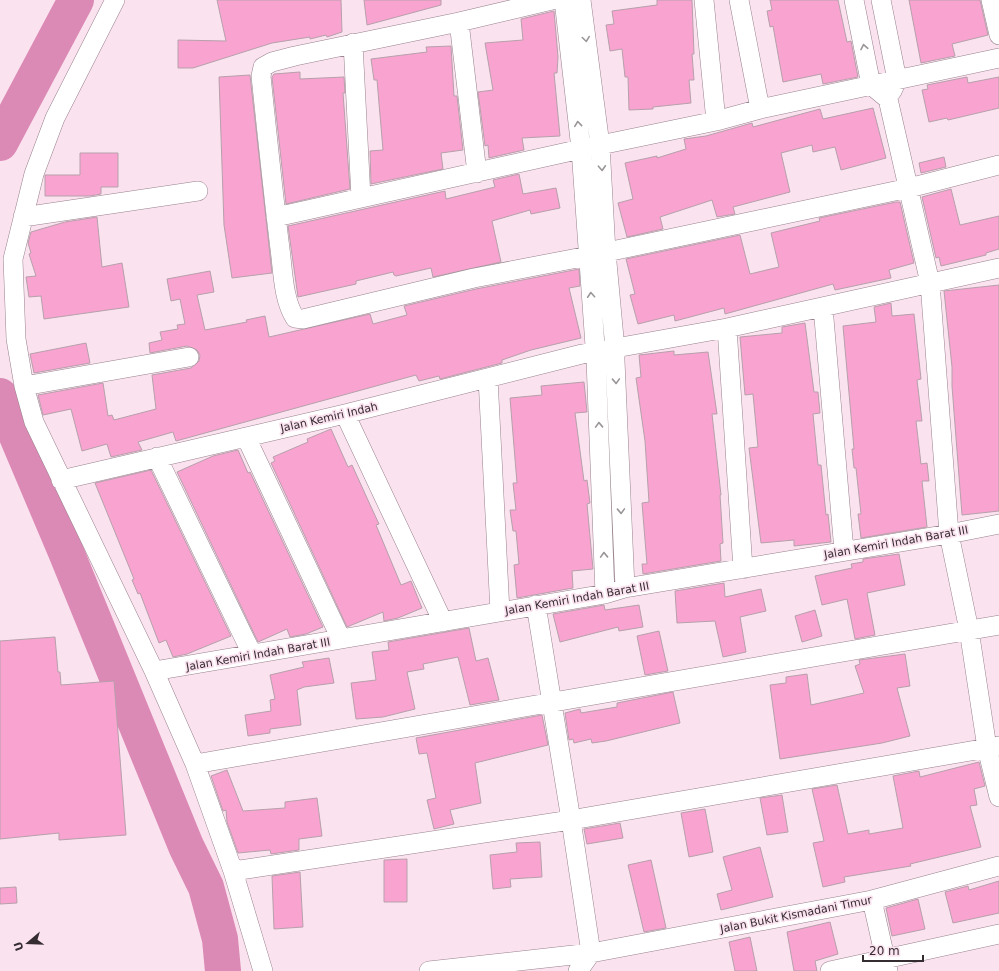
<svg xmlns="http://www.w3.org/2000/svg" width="999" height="971" viewBox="0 0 999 971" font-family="'DejaVu Sans',sans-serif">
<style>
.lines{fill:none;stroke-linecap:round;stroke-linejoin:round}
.river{stroke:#db89b5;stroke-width:36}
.building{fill:#f8a3d0;stroke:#b7a0ab}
.minor-casing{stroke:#98828d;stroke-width:20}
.minor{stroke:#fff;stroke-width:19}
.oneway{stroke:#9a9698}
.labels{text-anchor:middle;stroke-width:3.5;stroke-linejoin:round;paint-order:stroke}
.street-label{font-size:11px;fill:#352c31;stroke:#fbe2ef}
</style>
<rect width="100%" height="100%" fill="#fbe2ef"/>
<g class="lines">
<path class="river" d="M 0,143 L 76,0
M 0,396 L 66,552 L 186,846 L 206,887 L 220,939 L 223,971"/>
</g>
<path class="building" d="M 217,0 L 341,0 L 342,32 L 327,37 L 326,35 L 310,39 L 310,37 L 272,43 L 193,68 L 178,68 L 178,40 L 226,41 Z
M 364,0 L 441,0 L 441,5 L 367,25 Z
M 657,0 L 692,0 L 694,54 L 692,54 L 694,80 L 689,80 L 691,103 L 653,107 L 653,109 L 629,110 L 628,77 L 625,77 L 622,49 L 610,51 L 606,25 L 614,24 L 612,11 L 657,5 Z
M 770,0 L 838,0 L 847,42 L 851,41 L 858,77 L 823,84 L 821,74 L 783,82 L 773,26 L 770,27 L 767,11 L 772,10 Z
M 909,0 L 980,0 L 988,35 L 952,44 L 955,56 L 921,63 Z
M 554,11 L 558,57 L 557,73 L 554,73 L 560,136 L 522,138 L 524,150 L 489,158 L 488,145 L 485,146 L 478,92 L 493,90 L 485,43 L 523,40 L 521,19 Z
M 451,46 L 454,96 L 457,96 L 463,150 L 441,153 L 443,169 L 371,184 L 370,151 L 383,150 L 377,80 L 374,80 L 371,59 L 427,52 L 426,47 Z
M 300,72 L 300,79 L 344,77 L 345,93 L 343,93 L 350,189 L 286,204 L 272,77 L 274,74 Z
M 250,75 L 272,273 L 232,278 L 224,225 L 219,77 Z
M 967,77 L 968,83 L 999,77 L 999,108 L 948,120 L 947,118 L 929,122 L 922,90 L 928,89 L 927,85 Z
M 873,108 L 886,158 L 841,170 L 835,147 L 813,152 L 812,145 L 781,153 L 790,192 L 733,207 L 735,214 L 717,217 L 712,200 L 660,217 L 663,229 L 627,237 L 618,203 L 633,199 L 625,163 L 657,156 L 657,158 L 686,149 L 684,139 L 706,136 L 752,123 L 753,127 L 820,109 L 823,119 Z
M 80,153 L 118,153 L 118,187 L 101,187 L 101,194 L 90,196 L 45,196 L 45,175 L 80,175 Z
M 944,157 L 946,167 L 921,173 L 919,163 Z
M 519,174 L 523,194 L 556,188 L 560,208 L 531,214 L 530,210 L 492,221 L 501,262 L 433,277 L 431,268 L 396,276 L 394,275 L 393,272 L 356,281 L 356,284 L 298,297 L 288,226 L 445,191 L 446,199 L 495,187 L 493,180 Z
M 951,189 L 960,225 L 999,216 L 999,249 L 986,253 L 986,255 L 941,266 L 939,257 L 936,258 L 922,197 Z
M 896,202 L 900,202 L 914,263 L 889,270 L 891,278 L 835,290 L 833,284 L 725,314 L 724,308 L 675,321 L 674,315 L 638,324 L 630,295 L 635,294 L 626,259 L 740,235 L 750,274 L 779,267 L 771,233 L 820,221 L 819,218 Z
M 97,217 L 102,267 L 122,263 L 129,307 L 44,319 L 41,296 L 29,297 L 26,277 L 36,276 L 29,254 L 31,253 L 28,243 L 31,232 L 65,222 Z
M 579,269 L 580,286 L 569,288 L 581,338 L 531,350 L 502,360 L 502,363 L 440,379 L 439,376 L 419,381 L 416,375 L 176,441 L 173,432 L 138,442 L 142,450 L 111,457 L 107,444 L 82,451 L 71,409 L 43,415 L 38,395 L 103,383 L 108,416 L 112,415 L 114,420 L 156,409 L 152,375 L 191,368 L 199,361 L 200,355 L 197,350 L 187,346 L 150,353 L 149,343 L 162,340 L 160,332 L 178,329 L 177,325 L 185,324 L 180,299 L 171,301 L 167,279 L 210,271 L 214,292 L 197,295 L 205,330 L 247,322 L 246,320 L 265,316 L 269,337 L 370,314 L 373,324 L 407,315 L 404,306 L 476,289 Z
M 999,285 L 999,511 L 962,515 L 952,386 L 952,367 L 944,291 Z
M 891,303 L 892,316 L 914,314 L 921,379 L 917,380 L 922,421 L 916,421 L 921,464 L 927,463 L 929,481 L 922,481 L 927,527 L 861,538 L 858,514 L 861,514 L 856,468 L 854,468 L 852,449 L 854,449 L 843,326 L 876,322 L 874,307 Z
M 805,323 L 814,392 L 818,392 L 820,413 L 813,414 L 818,465 L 821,465 L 826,515 L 828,514 L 831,542 L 794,546 L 794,540 L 761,543 L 749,448 L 758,447 L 753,394 L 745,395 L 740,337 L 782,333 L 782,327 Z
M 86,343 L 90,363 L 34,373 L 30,354 Z
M 674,351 L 674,355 L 708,352 L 717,414 L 712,414 L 721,495 L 720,495 L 723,543 L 720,544 L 721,561 L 643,574 L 642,564 L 647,564 L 642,503 L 649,502 L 645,441 L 636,378 L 641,377 L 639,355 Z
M 584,382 L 587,412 L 575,413 L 584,481 L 587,480 L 590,503 L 587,504 L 593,569 L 572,571 L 573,588 L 517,598 L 514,565 L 519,564 L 516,531 L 513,531 L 510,510 L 516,510 L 513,483 L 517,483 L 510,398 L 542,395 L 541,386 Z
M 331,429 L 348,467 L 352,465 L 372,509 L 379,524 L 376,525 L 401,585 L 411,581 L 422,608 L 398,618 L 384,621 L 383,612 L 347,627 L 271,463 L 275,461 L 273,457 L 308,442 L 307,439 Z
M 238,450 L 248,473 L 250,472 L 323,627 L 306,634 L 290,637 L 287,629 L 258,642 L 177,472 L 213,456 Z
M 151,470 L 231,636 L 187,654 L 173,657 L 166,640 L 159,643 L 140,593 L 138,594 L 132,580 L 134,579 L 95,483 Z
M 899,554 L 905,585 L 867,593 L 875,635 L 855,639 L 847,599 L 822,605 L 815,576 L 852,568 L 851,564 L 863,562 L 863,559 Z
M 724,583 L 725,597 L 761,589 L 766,611 L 740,617 L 746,652 L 723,657 L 715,621 L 677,623 L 675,591 Z
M 604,605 L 605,610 L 639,605 L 643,627 L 619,631 L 618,627 L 560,642 L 553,614 Z
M 815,610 L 822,636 L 802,642 L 795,616 Z
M 469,628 L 476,661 L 488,658 L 499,700 L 470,705 L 458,657 L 423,664 L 424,669 L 407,672 L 415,709 L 383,717 L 356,719 L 351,683 L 376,680 L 372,652 L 389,650 L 388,642 Z
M 659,631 L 668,671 L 645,675 L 637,636 Z
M 55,637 L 58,672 L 60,672 L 61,685 L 114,681 L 126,835 L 59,840 L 59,833 L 0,839 L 0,641 Z
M 905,654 L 910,686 L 897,688 L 910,736 L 882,743 L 780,759 L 770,685 L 786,683 L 786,677 L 807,674 L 811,705 L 864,693 L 855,666 L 860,664 L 859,660 Z
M 329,658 L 334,683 L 304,687 L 297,690 L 301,725 L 270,729 L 270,733 L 248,736 L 245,715 L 271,711 L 270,700 L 275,699 L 270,675 L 304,667 L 302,662 Z
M 673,692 L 680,723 L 606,741 L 592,743 L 591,739 L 574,743 L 573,739 L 569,740 L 565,713 L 580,709 L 581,713 L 617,707 L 617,703 Z
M 542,715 L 548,745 L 475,763 L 481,803 L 450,810 L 454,824 L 434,829 L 427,800 L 436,798 L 427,753 L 419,754 L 416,738 Z
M 979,762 L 985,786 L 974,789 L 977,805 L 970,806 L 981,847 L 910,864 L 911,866 L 844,877 L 845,882 L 823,887 L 813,843 L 824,841 L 812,789 L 837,785 L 848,834 L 869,830 L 869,834 L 903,828 L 893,776 L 919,771 L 920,777 Z
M 227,770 L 243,811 L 285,808 L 285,802 L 317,798 L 322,836 L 299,839 L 299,850 L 271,854 L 270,850 L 238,853 L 227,822 L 226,810 L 223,811 L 211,776 Z
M 782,795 L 788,832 L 767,835 L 760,798 Z
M 705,809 L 713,852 L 689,857 L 681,813 Z
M 620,823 L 623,838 L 587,844 L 584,829 Z
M 540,842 L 542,877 L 510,879 L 511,887 L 493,889 L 490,855 L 517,852 L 516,843 Z
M 760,847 L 773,897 L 721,910 L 717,894 L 732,890 L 723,857 Z
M 407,859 L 407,902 L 384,902 L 384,860 Z
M 651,860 L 666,928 L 644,932 L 628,865 Z
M 300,872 L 303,927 L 274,929 L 272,876 Z
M 999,881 L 999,913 L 953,923 L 945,892 L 968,886 L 969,890 Z
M 16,887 L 17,903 L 0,904 L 0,888 Z
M 918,899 L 925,929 L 892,936 L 886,908 Z
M 830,922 L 838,954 L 815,961 L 817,971 L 794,971 L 787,932 Z
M 750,937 L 757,971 L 735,971 L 729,942 Z"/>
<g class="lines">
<g class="minor-casing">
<path id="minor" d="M 115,0 L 55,118 L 34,174 L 13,259 L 16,339 L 24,386 L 34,422 L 154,671 L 195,764 L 233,871 L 263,971
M 552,0 L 459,22 L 295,56 L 272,62 L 263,67 L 261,76 C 267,134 273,192 280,249 C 283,271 283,299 295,318 L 303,319 L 474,278 L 588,256 L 909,188 L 999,165
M 564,0 L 581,149 L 596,360 L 605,594
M 581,0 L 600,145 L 606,252 L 614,338 L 625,588
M 704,0 L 716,121
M 739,0 L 760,109
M 854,0 L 871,85 L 888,99 L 930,283 L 949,534 L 969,630 L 987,748 L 999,797
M 881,0 L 897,80 L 892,91
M 991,0 L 999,35
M 459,22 L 477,173
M 353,43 L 361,198
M 23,217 L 198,191
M 276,217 L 581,149 L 716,121 L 760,109 L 999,58
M 823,307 L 844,551
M 727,328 L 743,569
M 488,378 L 500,612
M 24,386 L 189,357
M 345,414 L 443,622
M 246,437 L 341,639
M 157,457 L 252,654
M 61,480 L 345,414 L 582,354 L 727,328 L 999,268
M 536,605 L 571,820 L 591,953 L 578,971
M 154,671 L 605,594 L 625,588 L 949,534 L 999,524
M 195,764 L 999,625
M 233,871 L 571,820 L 999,746
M 872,900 L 888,971
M 429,971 L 591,953 L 872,900 L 999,866
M 830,971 L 999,934"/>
</g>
<use href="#minor" class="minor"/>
</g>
<defs><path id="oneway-chevron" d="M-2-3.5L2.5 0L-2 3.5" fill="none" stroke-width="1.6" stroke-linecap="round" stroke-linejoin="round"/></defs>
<g class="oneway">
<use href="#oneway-chevron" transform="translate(586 39) rotate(82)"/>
<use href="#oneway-chevron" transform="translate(864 47) rotate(-101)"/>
<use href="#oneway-chevron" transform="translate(578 124) rotate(-96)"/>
<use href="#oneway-chevron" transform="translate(602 168) rotate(87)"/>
<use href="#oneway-chevron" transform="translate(591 295) rotate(-94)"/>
<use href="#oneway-chevron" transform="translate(616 381) rotate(88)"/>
<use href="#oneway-chevron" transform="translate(599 425) rotate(-92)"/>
<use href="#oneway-chevron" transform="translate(621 511) rotate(88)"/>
<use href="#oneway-chevron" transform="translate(604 555) rotate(-92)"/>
</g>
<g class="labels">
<g class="street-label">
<text transform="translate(329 417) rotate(-13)" y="4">Jalan Kemiri Indah</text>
<text transform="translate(896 542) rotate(-10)" y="4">Jalan Kemiri Indah Barat III</text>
<text transform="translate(577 598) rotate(-10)" y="4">Jalan Kemiri Indah Barat III</text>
<text transform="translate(258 654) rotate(-10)" y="4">Jalan Kemiri Indah Barat III</text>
<text transform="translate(796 914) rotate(-11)" y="4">Jalan Bukit Kismadani Timur</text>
</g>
</g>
<g transform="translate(28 943) rotate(251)" stroke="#fbe2ef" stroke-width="3" paint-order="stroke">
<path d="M0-3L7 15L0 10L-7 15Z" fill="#352c31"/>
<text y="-6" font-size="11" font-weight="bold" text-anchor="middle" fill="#352c31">U</text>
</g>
<path d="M863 955v6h60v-6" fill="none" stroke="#352c31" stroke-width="2"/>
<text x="869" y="955" font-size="12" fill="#352c31" stroke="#fbe2ef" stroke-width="3" paint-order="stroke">20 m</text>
</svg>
